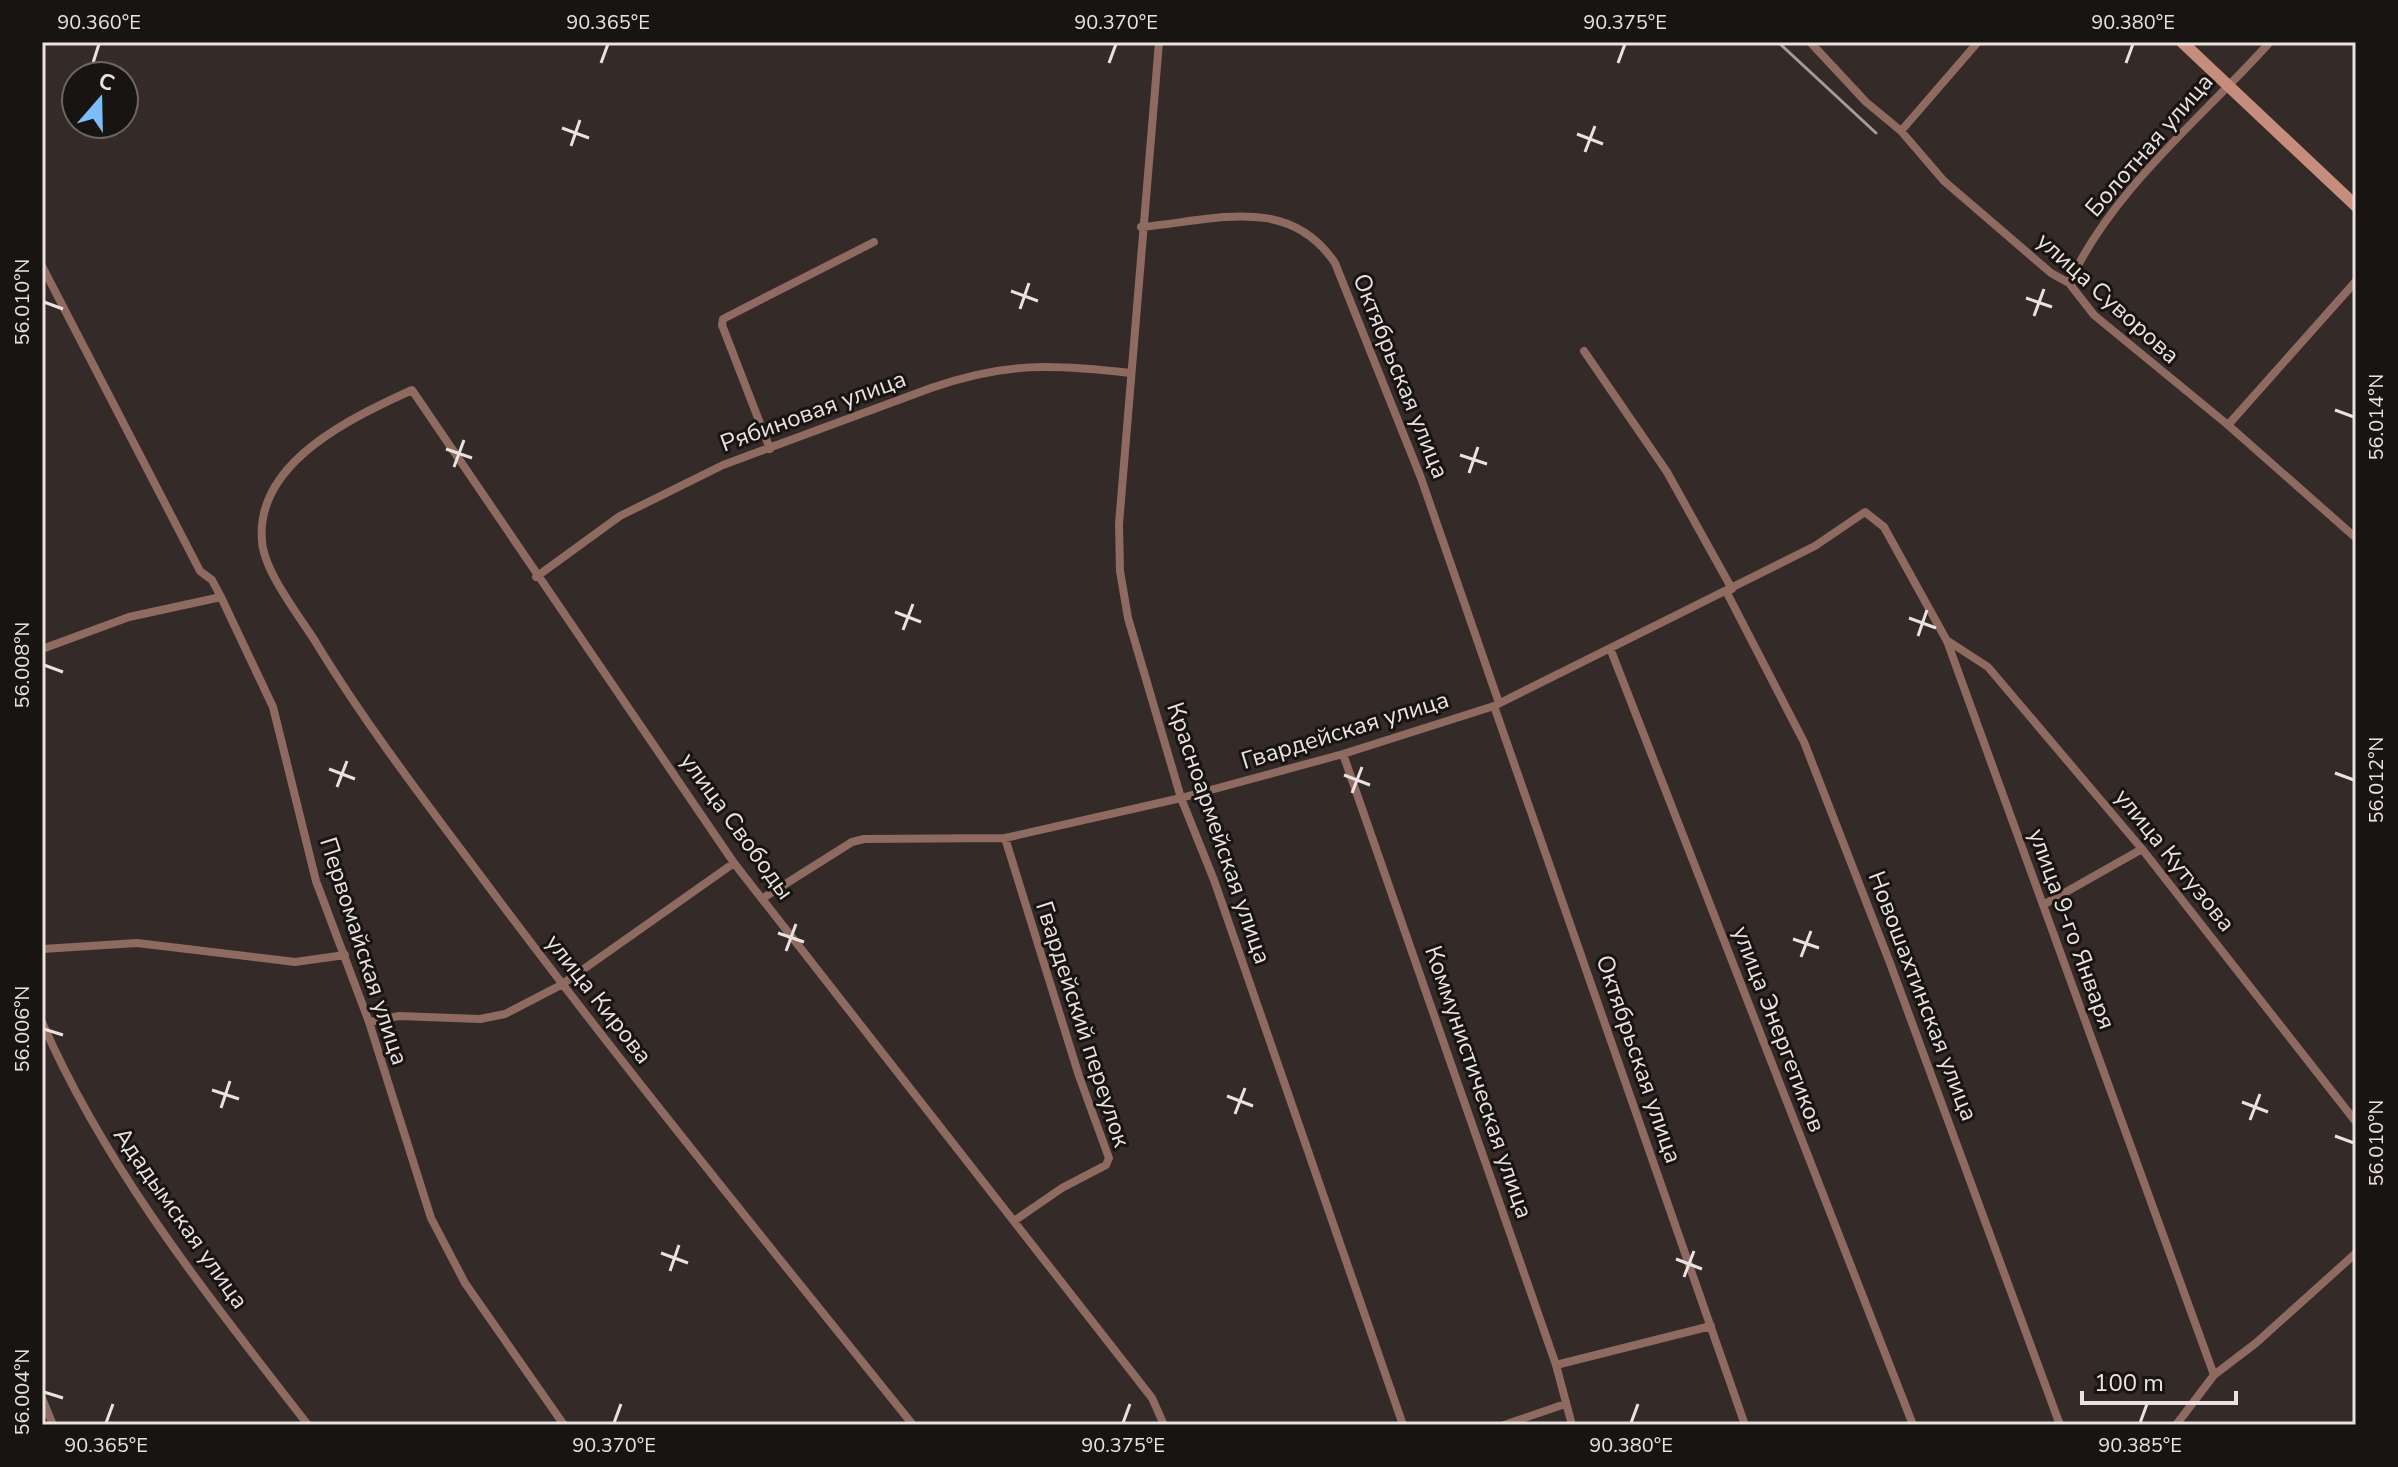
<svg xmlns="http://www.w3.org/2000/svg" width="2398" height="1467" viewBox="0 0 2398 1467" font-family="'Nunito Sans',sans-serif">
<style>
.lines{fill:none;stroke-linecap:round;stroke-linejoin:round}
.street{stroke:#8f6a60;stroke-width:8}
.secondary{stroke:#c78d7c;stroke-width:12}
.rail{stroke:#a49c9a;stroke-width:3}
.ticks{fill:none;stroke:#e9e2e0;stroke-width:3}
.labels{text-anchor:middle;stroke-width:6;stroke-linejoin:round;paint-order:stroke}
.street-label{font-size:24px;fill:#e9e2e0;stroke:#181412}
.neatline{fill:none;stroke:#e9e2e0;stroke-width:3}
.ticks-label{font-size:20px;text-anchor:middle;fill:#e9e2e0}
</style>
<rect width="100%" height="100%" fill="#342a27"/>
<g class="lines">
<path class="street" d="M 1159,42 L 1119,524 L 1120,571 L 1128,618 L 1181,798 L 1214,880 L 1403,1425
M 1810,42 L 1866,102 L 1901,131 L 1944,181 L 2051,273 L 2069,283 L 2094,315 L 2228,425 L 2356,538
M 1901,131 L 1978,42
M 1141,227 C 1213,221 1288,193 1335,263 L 1421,478 L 1499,703
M 42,266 L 200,571 L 212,580 L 221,597 L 273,707 L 316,881 L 369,1022 L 431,1218 L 465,1283 L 564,1425
M 2069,283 C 2114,187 2201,119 2270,42
M 1584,351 L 1667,472 L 1732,589
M 2228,425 L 2356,281
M 770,449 L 722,325 L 723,319 L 874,242
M 536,577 L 620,516 L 723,465 L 931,388 C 1006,362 1053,364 1130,373
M 1726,591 L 1804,742 L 1890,963 L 2060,1425
M 1948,641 L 1988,667 L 2142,849 L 2356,1122
M 1610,648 L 1913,1425
M 42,649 L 129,617 L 221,597
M 1494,706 L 1745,1425
M 1343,754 L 1556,1365 L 1572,1425
M 1005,838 L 1079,1076 L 1109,1158 L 1106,1165 L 1062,1188 L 1014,1221
M 763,898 L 852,842 L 864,839 L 1005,838 L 1181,798 L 1343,754 L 1494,706 L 1815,546 L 1865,512 L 1884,527 L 1947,641 L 2214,1375
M 2043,905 L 2142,849
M 42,949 L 137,943 L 295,962 L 345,955
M 42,1022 C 107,1171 209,1297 308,1425
M 369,1022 L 399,1016 L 480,1019 L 505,1014 L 561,985 L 734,863
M 1556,1365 L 1711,1326
M 42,1398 L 53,1425
M 913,1425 C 767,1243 619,1062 480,875 C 424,800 367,726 318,646 C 302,619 264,573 262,541 C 255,462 353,417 412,390 L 734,863 L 1152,1398 L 1164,1425
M 1504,1425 L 1565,1404
M 2176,1425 L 2214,1375 L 2256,1343 L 2356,1253"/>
<path class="secondary" d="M 2182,42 L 2356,206"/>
<path class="rail" d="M 1778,42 L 1876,133"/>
</g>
<path class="ticks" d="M 93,63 L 99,44M 601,63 L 608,44M 1109,63 L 1116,44M 1618,63 L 1625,44M 2126,63 L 2133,44M 562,128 L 589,138M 1577,134 L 1603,144M 571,146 L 580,120M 1585,152 L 1595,126M 1011,291 L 1038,301M 2026,298 L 2052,307M 44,302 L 63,309M 1020,309 L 1029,283M 2034,316 L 2044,289M 2335,410 L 2354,417M 446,449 L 472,458M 1460,455 L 1487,464M 454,467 L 464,440M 1469,473 L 1478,447M 895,612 L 921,622M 1909,618 L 1936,628M 903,630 L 913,604M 1918,636 L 1927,610M 44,665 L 63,672M 329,769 L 355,779M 2335,773 L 2354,780M 1344,775 L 1370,785M 337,787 L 347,761M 1352,793 L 1362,767M 778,933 L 804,942M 1793,939 L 1819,948M 786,951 L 796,924M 1801,957 L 1811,931M 44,1029 L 63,1035M 212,1090 L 239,1099M 1227,1096 L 1253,1106M 2242,1102 L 2268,1112M 221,1108 L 230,1081M 1235,1114 L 1245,1088M 2250,1120 L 2260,1094M 2335,1136 L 2354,1143M 661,1253 L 688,1263M 1676,1259 L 1702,1269M 670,1271 L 679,1245M 1684,1277 L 1694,1251M 44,1392 L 63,1398M 106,1423 L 113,1404M 614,1423 L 621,1404M 1123,1423 L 1130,1404M 1631,1423 L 1638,1404M 2140,1423 L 2147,1404"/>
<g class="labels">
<g class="street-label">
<text transform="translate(2149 145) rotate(-49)" y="8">Болотная улица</text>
<text transform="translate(2108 298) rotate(42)" y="8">улица Суворова</text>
<text transform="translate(1401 376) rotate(68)" y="8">Октябрьская улица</text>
<text transform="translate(813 411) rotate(-20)" y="8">Рябиновая улица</text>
<text transform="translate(1345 730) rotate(-17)" y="8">Гвардейская улица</text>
<text transform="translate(737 826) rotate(54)" y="8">улица Свободы</text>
<text transform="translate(1219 833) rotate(71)" y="8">Красноармейская улица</text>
<text transform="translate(2175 860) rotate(51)" y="8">улица Кутузова</text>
<text transform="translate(2072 929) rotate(70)" y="8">улица 9-го Января</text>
<text transform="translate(364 951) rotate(72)" y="8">Первомайская улица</text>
<text transform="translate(1923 996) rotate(69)" y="8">Новошахтинская улица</text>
<text transform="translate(599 999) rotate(52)" y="8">улица Кирова</text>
<text transform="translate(1083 1024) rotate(72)" y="8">Гвардейский переулок</text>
<text transform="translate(1779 1029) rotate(69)" y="8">улица Энергетиков</text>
<text transform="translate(1639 1059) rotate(71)" y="8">Октябрьская улица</text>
<text transform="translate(1479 1082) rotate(71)" y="8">Коммунистическая улица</text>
<text transform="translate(181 1218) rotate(55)" y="8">Ададымская улица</text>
</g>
</g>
<rect width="2398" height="1467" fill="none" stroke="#181412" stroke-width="88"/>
<g transform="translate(100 100) rotate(20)"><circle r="38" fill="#181412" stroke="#6c6664" stroke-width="2"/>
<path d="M0-6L14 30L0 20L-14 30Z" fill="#7dbef9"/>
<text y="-12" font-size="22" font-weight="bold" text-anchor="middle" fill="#e9e2e0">С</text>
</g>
<path d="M2082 1391v12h154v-12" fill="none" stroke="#e9e2e0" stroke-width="4"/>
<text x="2094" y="1391" font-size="24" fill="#e9e2e0" stroke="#181412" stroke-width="6" paint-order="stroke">100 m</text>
<rect x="44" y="44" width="2310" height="1379" class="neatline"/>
<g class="ticks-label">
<text x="99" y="29">90.360°E</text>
<text x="608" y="29">90.365°E</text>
<text x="1116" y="29">90.370°E</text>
<text x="1625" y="29">90.375°E</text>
<text x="2133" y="29">90.380°E</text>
<text transform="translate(22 302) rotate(-90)" y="7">56.010°N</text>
<text transform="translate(2376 417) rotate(-90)" y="7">56.014°N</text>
<text transform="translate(22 665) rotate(-90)" y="7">56.008°N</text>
<text transform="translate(2376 780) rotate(-90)" y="7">56.012°N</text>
<text transform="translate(22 1029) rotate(-90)" y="7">56.006°N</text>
<text transform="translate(2376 1143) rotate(-90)" y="7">56.010°N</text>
<text transform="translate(22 1392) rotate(-90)" y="7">56.004°N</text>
<text x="106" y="1452">90.365°E</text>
<text x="614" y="1452">90.370°E</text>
<text x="1123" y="1452">90.375°E</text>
<text x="1631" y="1452">90.380°E</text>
<text x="2140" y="1452">90.385°E</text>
</g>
</svg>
